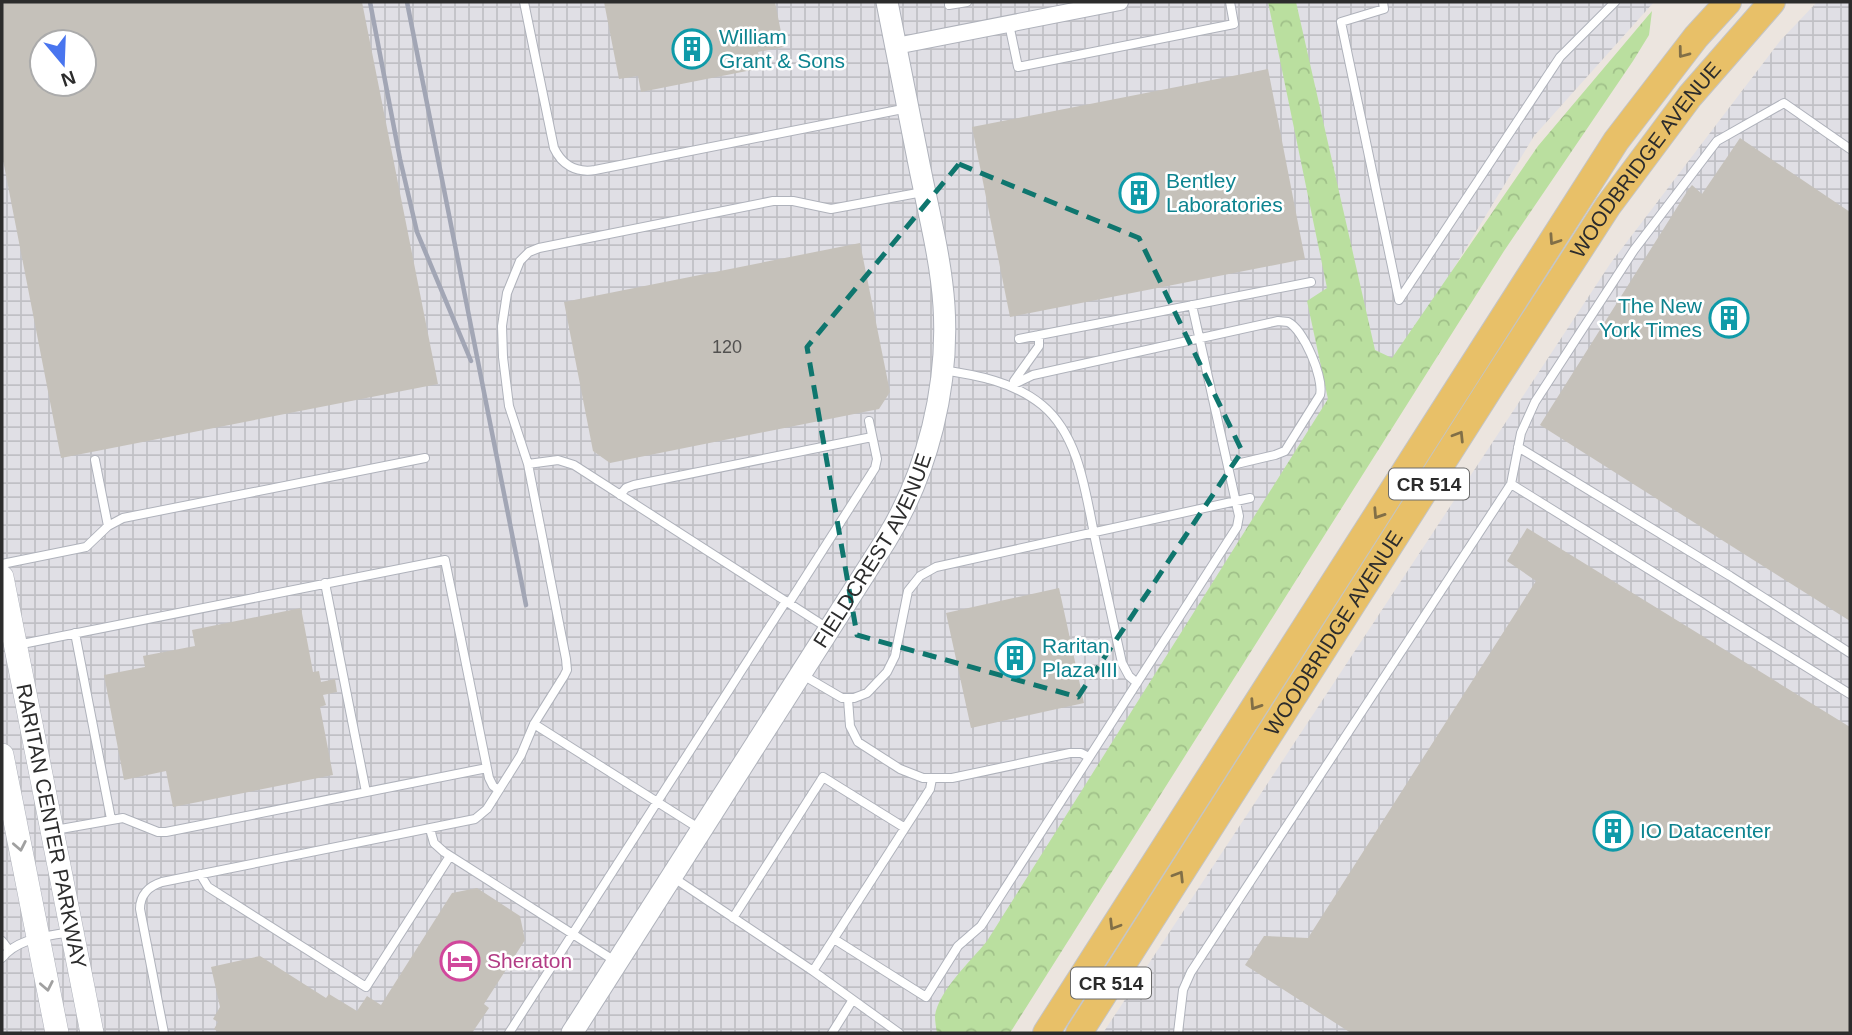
<svg xmlns="http://www.w3.org/2000/svg" width="1852" height="1035" viewBox="0 0 1852 1035" font-family="Arial,sans-serif">
<style>
.industrial{fill:url(#industrial-grid);fill-rule:evenodd}
.forest{fill:url(#forest-crowns)}
.building{fill:#c5c1ba;fill-rule:evenodd}
.lines{fill:none;stroke-linecap:round;stroke-linejoin:round}
.service-casing{stroke:#afb2bb;stroke-width:10}
.minor-casing{stroke:#afb2bb;stroke-width:18}
.tertiary-casing{stroke:#afb2bb;stroke-width:23}
.secondary-casing{stroke:#afb2bb;stroke-width:24}
.primary-casing{stroke:#c4c4c4;stroke-width:28}
.service{stroke:#fff;stroke-width:8}
.minor{stroke:#fff;stroke-width:16}
.tertiary{stroke:#fff;stroke-width:21}
.secondary{stroke:#fff;stroke-width:23}
.primary{stroke:#e8c068;stroke-width:26}
.rail{stroke:#a2a6b5;stroke-width:4.5}
.oneway{stroke:#816f47}
.oneway2{stroke:#a0a0a0}
.marked{fill:none;stroke:#0f766e;stroke-width:5;stroke-dasharray:14 9;stroke-linejoin:round}
.labels{text-anchor:middle;stroke-width:5;stroke-linejoin:round;paint-order:stroke}
.number-label{font-size:18px;fill:#525150}
.shield{fill:#fff;stroke:#6b6b6b;stroke-width:2}
.shield-label{font-size:19px;font-weight:bold;fill:#2c2c2c}
.culture-label{font-size:21px;fill:#0d838f;stroke:#fff;text-anchor:start}
.street-label{font-size:21px;fill:#2c2c2c;stroke:#fff}
.hotel-label{font-size:21px;fill:#b23c85;stroke:#fff;text-anchor:start}
</style>
<defs>
<pattern id="industrial-grid" width="8" height="8" patternUnits="userSpaceOnUse" patternTransform="scale(1.75)"><rect width="8" height="8" fill="#e0dfe5"/><path d="M0 4h8M4 0v8" fill="none" stroke="#c0c0c5"/></pattern>
<pattern id="forest-crowns" width="20" height="18" patternUnits="userSpaceOnUse" patternTransform="scale(1.75)"><rect width="20" height="18" fill="#badf9f"/><path d="M2 6a3 3 0 1 1 6 0M12 15a3 3 0 1 1 6 0" fill="none" stroke="#a0c089"/></pattern>
</defs>
<rect width="100%" height="100%" fill="#ece5df"/>
<path class="industrial" d="M 2,2 L 1654,2 L 1534,136 L 1406,347 L 1002,1033 L 2,1033 ZM 42,42 L 84,42 L 84,84 L 42,84 Z
M 1817,2 L 1850,2 L 1850,1033 L 1103,1033 L 1610,264 L 1780,41 Z"/>
<path class="forest" d="M 1268,2 L 1296,2 L 1375,350 L 1392,358 L 1538,146 L 1652,11 L 1649,35 L 1633,61 L 1504,251 L 1010,1033 L 937,1033 C 936,1028 935,1021 935,1016 C 938,991 972,960 987,941 L 1328,399 L 1307,301 L 1327,288 Z"/>
<path class="building" d="M 2,2 L 362,2 L 438,384 L 61,458 L 2,155 ZM 42,42 L 84,42 L 84,84 L 42,84 Z
M 604,2 L 775,2 L 784,47 L 758,52 L 762,68 L 641,92 L 638,76 L 619,79 Z
M 1268,69 L 1305,259 L 1010,317 L 972,127 Z
M 1740,138 L 1850,212 L 1850,621 L 1540,425 L 1688,190 L 1692,185 L 1702,194 Z
M 860,243 L 890,392 L 879,409 L 610,463 L 593,451 L 564,302 Z
M 1527,528 L 1850,727 L 1850,1033 L 1351,1033 L 1245,965 L 1264,936 L 1308,938 L 1536,581 L 1507,561 Z
M 1059,588 L 1084,703 L 971,728 L 946,613 Z
M 301,608 L 313,672 L 319,671 L 321,682 L 335,679 L 337,692 L 323,695 L 326,705 L 320,707 L 333,775 L 173,807 L 166,771 L 124,780 L 104,675 L 145,667 L 143,656 L 195,646 L 192,630 Z
M 477,888 L 520,916 L 525,940 L 484,1004 L 489,1008 L 472,1033 L 220,1033 L 214,1029 L 218,1022 L 213,1019 L 220,1007 L 211,967 L 260,956 L 326,998 L 329,994 L 357,1011 L 367,996 L 381,1005 L 452,893 Z"/>
<g class="lines">
<g class="service-casing">
<path id="service" d="M 524,2 L 554,148 C 562,165 576,173 595,170 L 908,108
M 1383,2 L 1384,9 L 1341,22 L 1399,300 L 1560,57 L 1615,2
M 949,5 L 967,2
M 1009,24 L 1018,67 L 1234,24 L 1230,2
M 1019,339 L 1311,282
M 942,370 C 977,375 1014,382 1042,405 C 1082,438 1086,500 1097,548 C 1105,586 1114,625 1122,663 L 1129,676 L 1137,683
M 1014,381 L 1039,346 L 1039,335
M 1010,386 L 1033,375 L 1278,321 L 1288,322 C 1304,330 1324,378 1320,395 L 1285,451 L 1275,455 L 1228,466
M 1518,447 L 1730,576 L 1850,653
M 95,460 L 108,526
M 528,464 L 558,460 L 574,465 L 829,629
M 1511,484 L 1521,433 L 1535,402 L 1634,250 L 1717,141 L 1784,103 L 1850,149
M 620,495 L 626,488 L 634,485 L 872,437
M 2,564 L 86,547 L 108,526 L 123,518 L 425,458
M 325,583 L 366,792
M 789,603 L 875,468 L 877,459 L 869,421
M 75,633 L 111,819
M 17,645 L 445,560 L 489,778 L 493,786 L 499,790
M 801,674 L 842,698 L 854,698 L 867,693 L 887,672 L 895,656 L 908,591 L 920,576 L 936,567 L 1250,498
M 848,699 L 850,726 L 858,742 L 900,769 L 923,778 L 952,778 L 1070,753 L 1081,753 L 1089,757
M 534,724 L 700,829
M 430,829 L 434,843 L 444,852 L 615,961
M 55,830 L 123,818 L 158,832 L 166,832 L 487,768
M 200,874 L 208,887 L 366,987 L 450,856
M 674,878 L 813,971 L 899,1033
M 733,918 L 823,777 L 905,828
M 834,939 L 926,997 L 958,946 L 981,926 L 1237,527 L 1239,516 L 1192,305
M 2,941 L 9,950
M 2,958 C 18,938 45,937 69,932
M 813,971 L 930,789 L 932,779
M 164,1033 L 140,909 C 140,895 149,886 162,882 L 475,819 L 487,809 L 521,755 L 534,724 L 564,676 L 567,670 L 566,659 L 528,464 L 509,406 L 503,357 L 502,326 L 507,293 L 520,261 L 529,252 L 539,248 L 773,201 L 793,201 L 831,209 L 923,192
M 509,1033 L 786,601
M 832,1033 L 852,1001
M 1178,1033 L 1183,990 L 1191,972 L 1511,484 L 1850,694"/>
</g>
<g class="minor-casing">
<path id="minor" d="M 896,46 L 1120,2"/>
</g>
<g class="tertiary-casing">
<g id="tertiary">
<path id="s1" d="M 572,1033 L 886,540 C 928,472 949,386 944,306 C 941,260 929,214 920,169 C 909,113 898,58 887,2"/>
</g>
</g>
<g class="secondary-casing">
<g id="secondary">
<path id="s2" d="M 2,577 L 92,1033"/>
<path d="M 2,755 L 57,1033"/>
</g>
</g>
<g class="primary-casing">
<g id="primary">
<path d="M 1046,1033 L 1616,141 L 1696,37 L 1728,2"/>
<path id="s3" d="M 1079,1033 L 1490,388 L 1608,206 L 1690,96 L 1772,2"/>
</g>
</g>
<use href="#service" class="service"/>
<use href="#minor" class="minor"/>
<use href="#tertiary" class="tertiary"/>
<use href="#secondary" class="secondary"/>
<use href="#primary" class="primary"/>
<path class="rail" d="M 370,2 L 400,159 L 417,232 L 471,361
M 407,2 L 526,605"/>
</g>
<defs><path id="oneway-chevron" d="M-2-3.5L2.5 0L-2 3.5" fill="none" stroke-width="1.6" stroke-linecap="round" stroke-linejoin="round" transform="scale(1.75)"/></defs>
<g class="oneway">
<use href="#oneway-chevron" transform="translate(1683 53) rotate(127)"/>
<use href="#oneway-chevron" transform="translate(1554 240) rotate(124)"/>
<use href="#oneway-chevron" transform="translate(1459 436) rotate(-58)"/>
<use href="#oneway-chevron" transform="translate(1378 514) rotate(123)"/>
<use href="#oneway-chevron" transform="translate(1255 705) rotate(123)"/>
<use href="#oneway-chevron" transform="translate(1179 876) rotate(-58)"/>
<use href="#oneway-chevron" transform="translate(1114 925) rotate(122)"/>
</g>
<g class="oneway2">
<use href="#oneway-chevron" transform="translate(20 846) rotate(79)"/>
<use href="#oneway-chevron" transform="translate(47 986) rotate(79)"/>
</g>
<path class="marked" d="M 959,164 L 1139,238 L 1242,451 L 1078,697 L 857,635 L 807,347 Z"/>
<defs>
<g id="building-ring" transform="scale(2.0125)"><circle r="9.5" fill="#fff" stroke="#0f9aa8" stroke-width="1.5"/><path d="M-4-6H4V6H1V3H-1V6H-4ZM-2.5-4.3h1.7v1.8h-1.7ZM.8-4.3h1.7v1.8H.8ZM-2.5-1h1.7V.8h-1.7ZM.8-1h1.7V.8H.8Z" fill="#0f9aa8"/></g>
<g id="hotel-ring" transform="scale(2.0125)"><circle r="9.5" fill="#fff" stroke="#d1479c" stroke-width="1.5"/><path d="M-6-4.5h1.5V1H6V5H4.5V3h-9V5H-6ZM-4 0a1.8 1.8 0 1 1 3.6 0ZM.5 0V-2.5h3Q6-2.5 6 0Z" fill="#d1479c"/></g>
</defs>
<g fill-rule="evenodd">
<use href="#building-ring" x="692" y="49"/>
<use href="#building-ring" x="1139" y="193"/>
<use href="#building-ring" x="1729" y="318"/>
<use href="#building-ring" x="1015" y="658"/>
<use href="#building-ring" x="1613" y="831"/>
<use href="#hotel-ring" x="460" y="961"/>
</g>
<g class="labels">
<g class="number-label">
<text x="727" y="353">120</text>
</g>
<g class="shield">
<rect x="1389" y="468.5" width="80" height="31" rx="5"/>
<rect x="1071" y="967.5" width="80" height="31" rx="5"/>
</g>
<g class="shield-label">
<text x="1429" y="491">CR 514</text>
<text x="1111" y="990">CR 514</text>
</g>
<g class="culture-label">
<text x="719" y="44">William<tspan x="719" dy="24">Grant &amp; Sons</tspan></text>
<text x="1166" y="188">Bentley<tspan x="1166" dy="24">Laboratories</tspan></text>
<text x="1702" y="313" text-anchor="end">The New<tspan x="1702" dy="24">York Times</tspan></text>
<text x="1042" y="653">Raritan<tspan x="1042" dy="24">Plaza III</tspan></text>
<text x="1640" y="838">IO Datacenter</text>
</g>
<g class="street-label">
<text dy="7" stroke="none"><textPath href="#s3" startOffset="1041">WOODBRIDGE AVENUE</textPath></text>
<text dy="7" stroke="none"><textPath href="#s1" startOffset="569">FIELDCREST AVENUE</textPath></text>
<text dy="7" stroke="none"><textPath href="#s3" startOffset="474">WOODBRIDGE AVENUE</textPath></text>
<text dy="7" stroke="none"><textPath href="#s2" startOffset="254">RARITAN CENTER PARKWAY</textPath></text>
</g>
<g class="hotel-label">
<text x="487" y="968">Sheraton</text>
</g>
</g>
<rect width="1852" height="1035" fill="none" stroke="#2c2c2c" stroke-width="7"/>
<g transform="translate(63 63) rotate(161)"><circle r="33" fill="#ffffff" stroke="#ababab" stroke-width="2"/>
<path d="M0-5L12 26L0 18L-12 26Z" fill="#4975ef"/>
<text y="-10" font-size="19" font-weight="bold" text-anchor="middle" fill="#2c2c2c">N</text>
</g>
</svg>
